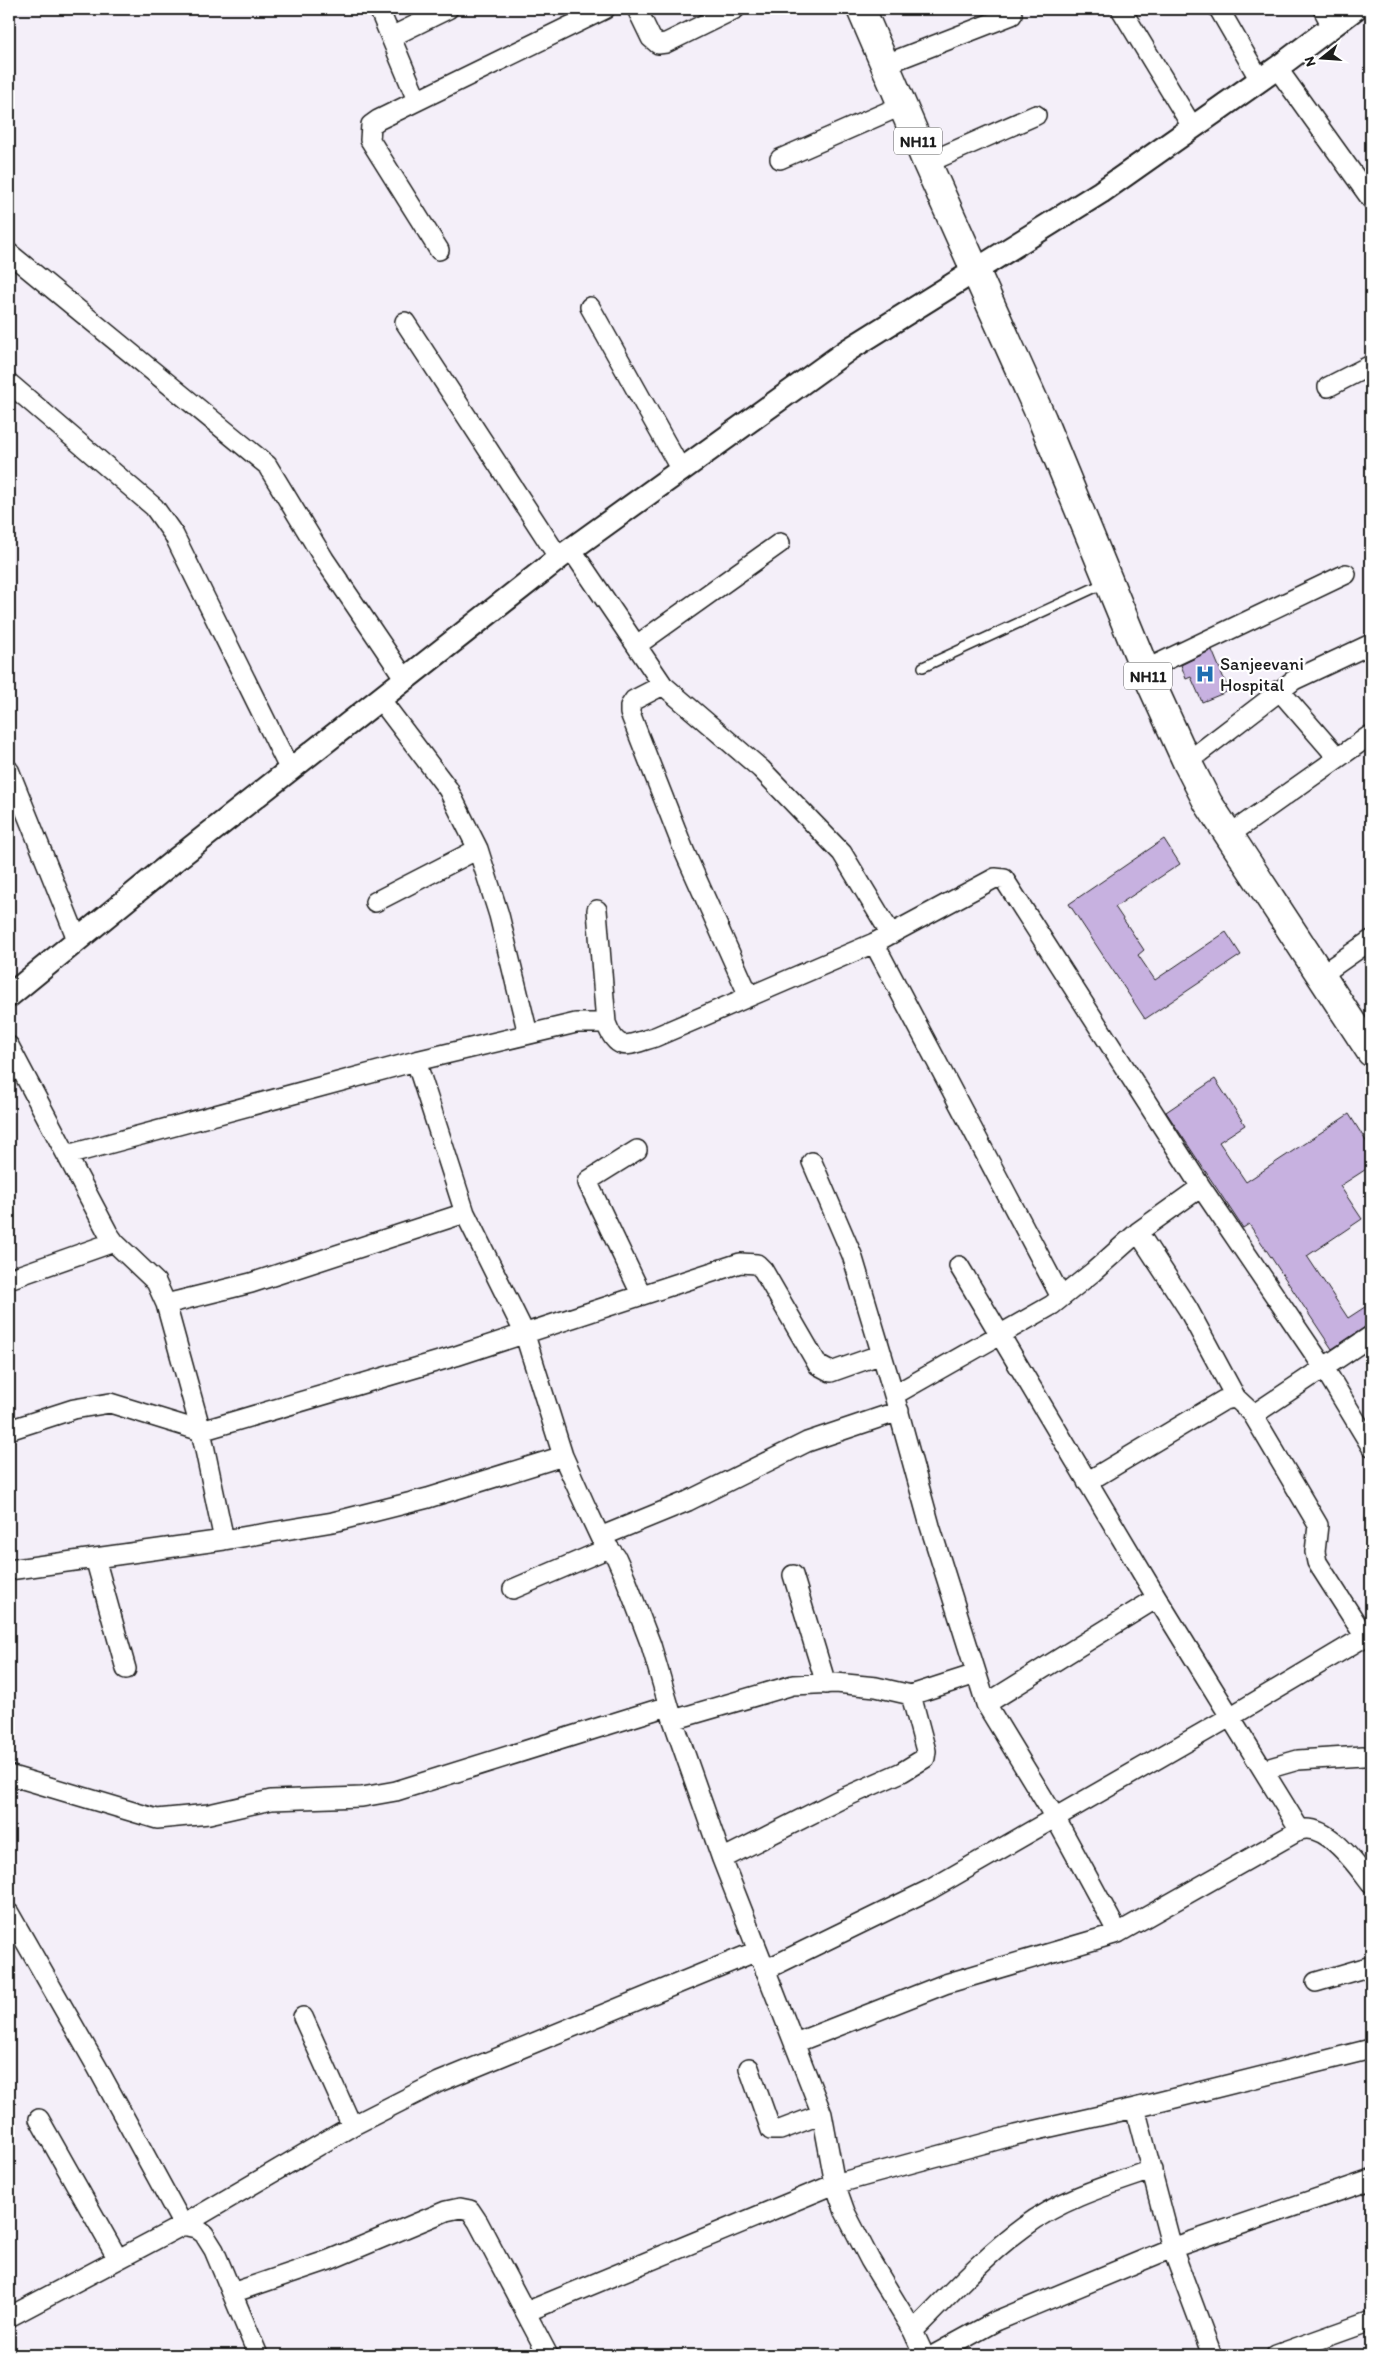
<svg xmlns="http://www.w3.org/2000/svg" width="1380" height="2364" viewBox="0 0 1380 2364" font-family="Itim,sans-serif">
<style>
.building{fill:#c7b1e0;stroke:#1c1c1c}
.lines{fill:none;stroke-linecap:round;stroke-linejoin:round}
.service-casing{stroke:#1c1c1c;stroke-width:12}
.minor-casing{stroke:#1c1c1c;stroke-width:22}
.tertiary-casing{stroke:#1c1c1c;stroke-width:26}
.trunk-casing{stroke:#1c1c1c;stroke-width:31}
.service{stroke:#fff;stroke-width:9}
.minor{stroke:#fff;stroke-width:19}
.tertiary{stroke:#fff;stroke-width:22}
.trunk{stroke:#fff;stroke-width:28}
.labels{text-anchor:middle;stroke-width:4.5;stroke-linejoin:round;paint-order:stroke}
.shield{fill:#fff;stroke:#606060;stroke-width:1}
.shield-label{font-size:16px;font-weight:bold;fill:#1c1c1c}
.poi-label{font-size:18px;fill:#1c1c1c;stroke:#fff;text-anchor:start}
</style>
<rect width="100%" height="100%" fill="#f4eff9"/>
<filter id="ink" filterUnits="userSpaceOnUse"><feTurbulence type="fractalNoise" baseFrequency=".02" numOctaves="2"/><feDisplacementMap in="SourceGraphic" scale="10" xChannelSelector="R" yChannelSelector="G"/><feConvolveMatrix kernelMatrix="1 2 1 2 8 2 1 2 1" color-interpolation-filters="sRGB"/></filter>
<g filter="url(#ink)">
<path class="building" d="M 1212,650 L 1229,691 L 1202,702 L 1191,677 L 1186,679 L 1181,665 Z
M 1164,839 L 1180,864 L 1115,907 L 1144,950 L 1138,955 L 1155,980 L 1226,932 L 1241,955 L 1145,1019 L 1069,904 Z
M 1215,1079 L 1245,1125 L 1219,1142 L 1246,1182 L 1349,1114 L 1371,1149 L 1371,1166 L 1340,1186 L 1362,1219 L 1307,1256 L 1348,1318 L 1371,1303 L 1371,1325 L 1365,1327 L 1332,1349 L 1249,1224 L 1243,1228 L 1166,1112 Z"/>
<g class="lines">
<g class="service-casing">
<path id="service" d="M 923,667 L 1107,582"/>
</g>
<g class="minor-casing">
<path id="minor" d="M 379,9 L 417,100
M 637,9 L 651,38 L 658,44 L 666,43 L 735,9
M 1121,9 L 1193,128
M 1219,9 L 1260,80
M 1323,9 L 1332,26
M 391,37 L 448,9
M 886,64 L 1012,15
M 1277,68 L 1371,199
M 780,159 L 903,105
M 927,163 L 1036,115
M 439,250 L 370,140 L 371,125 L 378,120 L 605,9
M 9,253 L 267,465 L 324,559 L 405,679
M 590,307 L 681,470
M 405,322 L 559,558
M 9,383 L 154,507 L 174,535 L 290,770
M 1328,387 L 1371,365
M 571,549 L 663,685 L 761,769 L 842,853 L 891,934
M 637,645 L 780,543
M 1145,670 L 1346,574
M 663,685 L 634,700 L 630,706 L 630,713 L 685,853 L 749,996
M 1279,690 L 1338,758
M 380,699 L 448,789 L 478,849 L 499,915 L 528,1034
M 1187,762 L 1294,680 L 1371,644
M 9,770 L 77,939
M 1229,835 L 1369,736
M 375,902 L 478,849
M 597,910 L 606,1023
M 874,943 L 1061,1297
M 1321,975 L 1371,940
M 9,1046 L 108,1233 L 115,1243 L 156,1282 L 166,1304 L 251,1283 L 465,1213
M 416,1061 L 465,1213 L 524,1332 L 563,1456 L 585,1505 L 600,1537 L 616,1557 L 625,1577 L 651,1645 L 673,1720 L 722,1859 L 822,2114 L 835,2184 L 845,2212 L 870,2260 L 913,2331
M 637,1150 L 589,1180 L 588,1183 L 641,1294
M 67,1155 L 416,1061 L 576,1023 L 606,1023 C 618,1054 627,1045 655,1037 L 874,943 L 995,878 L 1004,879 L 1201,1187 L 1324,1368 L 1371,1446
M 812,1162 L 852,1255 L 894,1395 L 930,1526 L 986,1704 L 1056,1819 L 1118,1933
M 1138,1232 L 1188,1309 L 1236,1398
M 959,1266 L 1157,1598 L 1300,1830
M 9,1279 L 114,1242
M 166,1304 L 201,1431
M 894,1395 L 1052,1305 L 1093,1272 L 1138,1232 L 1201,1187
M 1252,1413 L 1318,1525 L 1315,1552 L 1317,1562 L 1365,1637
M 9,1430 L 74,1409 L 110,1403 L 201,1431
M 1087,1482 L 1224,1400 L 1236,1398 L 1252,1413 L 1259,1411 L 1371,1336
M 600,1537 L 688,1501 L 807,1442 L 899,1411
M 224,1540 L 201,1431 L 456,1356 L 740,1263 L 757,1264 L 763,1270 L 818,1365 L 831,1372 L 882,1354
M 95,1558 L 126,1669
M 9,1570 L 224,1540 L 333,1522 L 428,1498 L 563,1456
M 793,1575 L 826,1684
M 513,1589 L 609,1548
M 986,1704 L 1157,1598
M 673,1720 L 793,1685 L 836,1683 L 876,1687 L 911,1695 L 976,1674
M 1263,1770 L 1298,1760 L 1363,1756
M 9,1775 L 157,1819 L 209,1814 L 271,1800 L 362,1797 L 396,1791 L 668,1706
M 722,1859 L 841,1799 L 902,1772 L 925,1758 L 926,1751 L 911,1695
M 9,1913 L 97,2067 L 183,2225 L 9,2317
M 765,1970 L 931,1889 L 1230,1717 L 1371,1633
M 1316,1982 L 1371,1966
M 303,2017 L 352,2126
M 795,2043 L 945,1984 L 1118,1933 L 1300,1830 C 1327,1822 1357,1866 1371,1884
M 749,2068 L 771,2130 L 780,2130 L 822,2114
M 1135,2108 L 1172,2248 L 1212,2355
M 39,2119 L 118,2259
M 183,2225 L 352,2126 L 439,2082 L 757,1951
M 183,2225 L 196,2228 L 204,2234 L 214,2250 L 258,2355
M 232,2293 L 329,2260 L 446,2211 L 460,2208 L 470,2210 L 478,2222 L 548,2355
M 526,2312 L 835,2184 L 1015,2135 L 1135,2108 L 1371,2049
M 924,2355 L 913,2331 C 949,2295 983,2257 1024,2227 C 1061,2199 1108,2185 1152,2170
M 934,2355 L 996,2321 L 1172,2248 L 1371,2180
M 1276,2355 L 1371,2321"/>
</g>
<g class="tertiary-casing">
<path id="tertiary" d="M 9,996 L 169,865 L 559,558 L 848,350 L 1101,192 L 1277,68 L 1355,9"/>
</g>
<g class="trunk-casing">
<path id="trunk" d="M 861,9 L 927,163 L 1042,419 L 1145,670 L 1187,762 L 1208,803 L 1371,1052"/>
</g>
<use href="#service" class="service"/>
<use href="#minor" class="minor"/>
<use href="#tertiary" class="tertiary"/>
<use href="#trunk" class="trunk"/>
</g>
</g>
<defs>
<g id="hospital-bare" transform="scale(1.5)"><path d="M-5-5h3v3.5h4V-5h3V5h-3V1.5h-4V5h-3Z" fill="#1f6fb2" stroke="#fff" stroke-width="2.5" paint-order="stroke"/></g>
</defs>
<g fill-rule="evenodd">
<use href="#hospital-bare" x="1205" y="674"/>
</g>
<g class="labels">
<g class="shield">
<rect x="894" y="127.5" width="48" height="27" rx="4"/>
<rect x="1124" y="662.5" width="48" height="27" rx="4"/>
</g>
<g class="shield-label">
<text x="918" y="147">NH11</text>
<text x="1148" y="682">NH11</text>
</g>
<g class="poi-label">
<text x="1220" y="670">Sanjeevani<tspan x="1220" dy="21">Hospital</tspan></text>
</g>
</g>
<rect width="1380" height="2364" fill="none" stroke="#fff" stroke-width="30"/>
<rect x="15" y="15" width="1350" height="2334" fill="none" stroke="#1c1c1c" stroke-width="2" filter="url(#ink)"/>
<g transform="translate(1322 58) rotate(253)" stroke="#ffffff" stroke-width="4" paint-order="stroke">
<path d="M0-4L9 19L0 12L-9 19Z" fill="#1c1c1c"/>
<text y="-8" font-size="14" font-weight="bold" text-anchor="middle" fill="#1c1c1c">N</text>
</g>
</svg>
